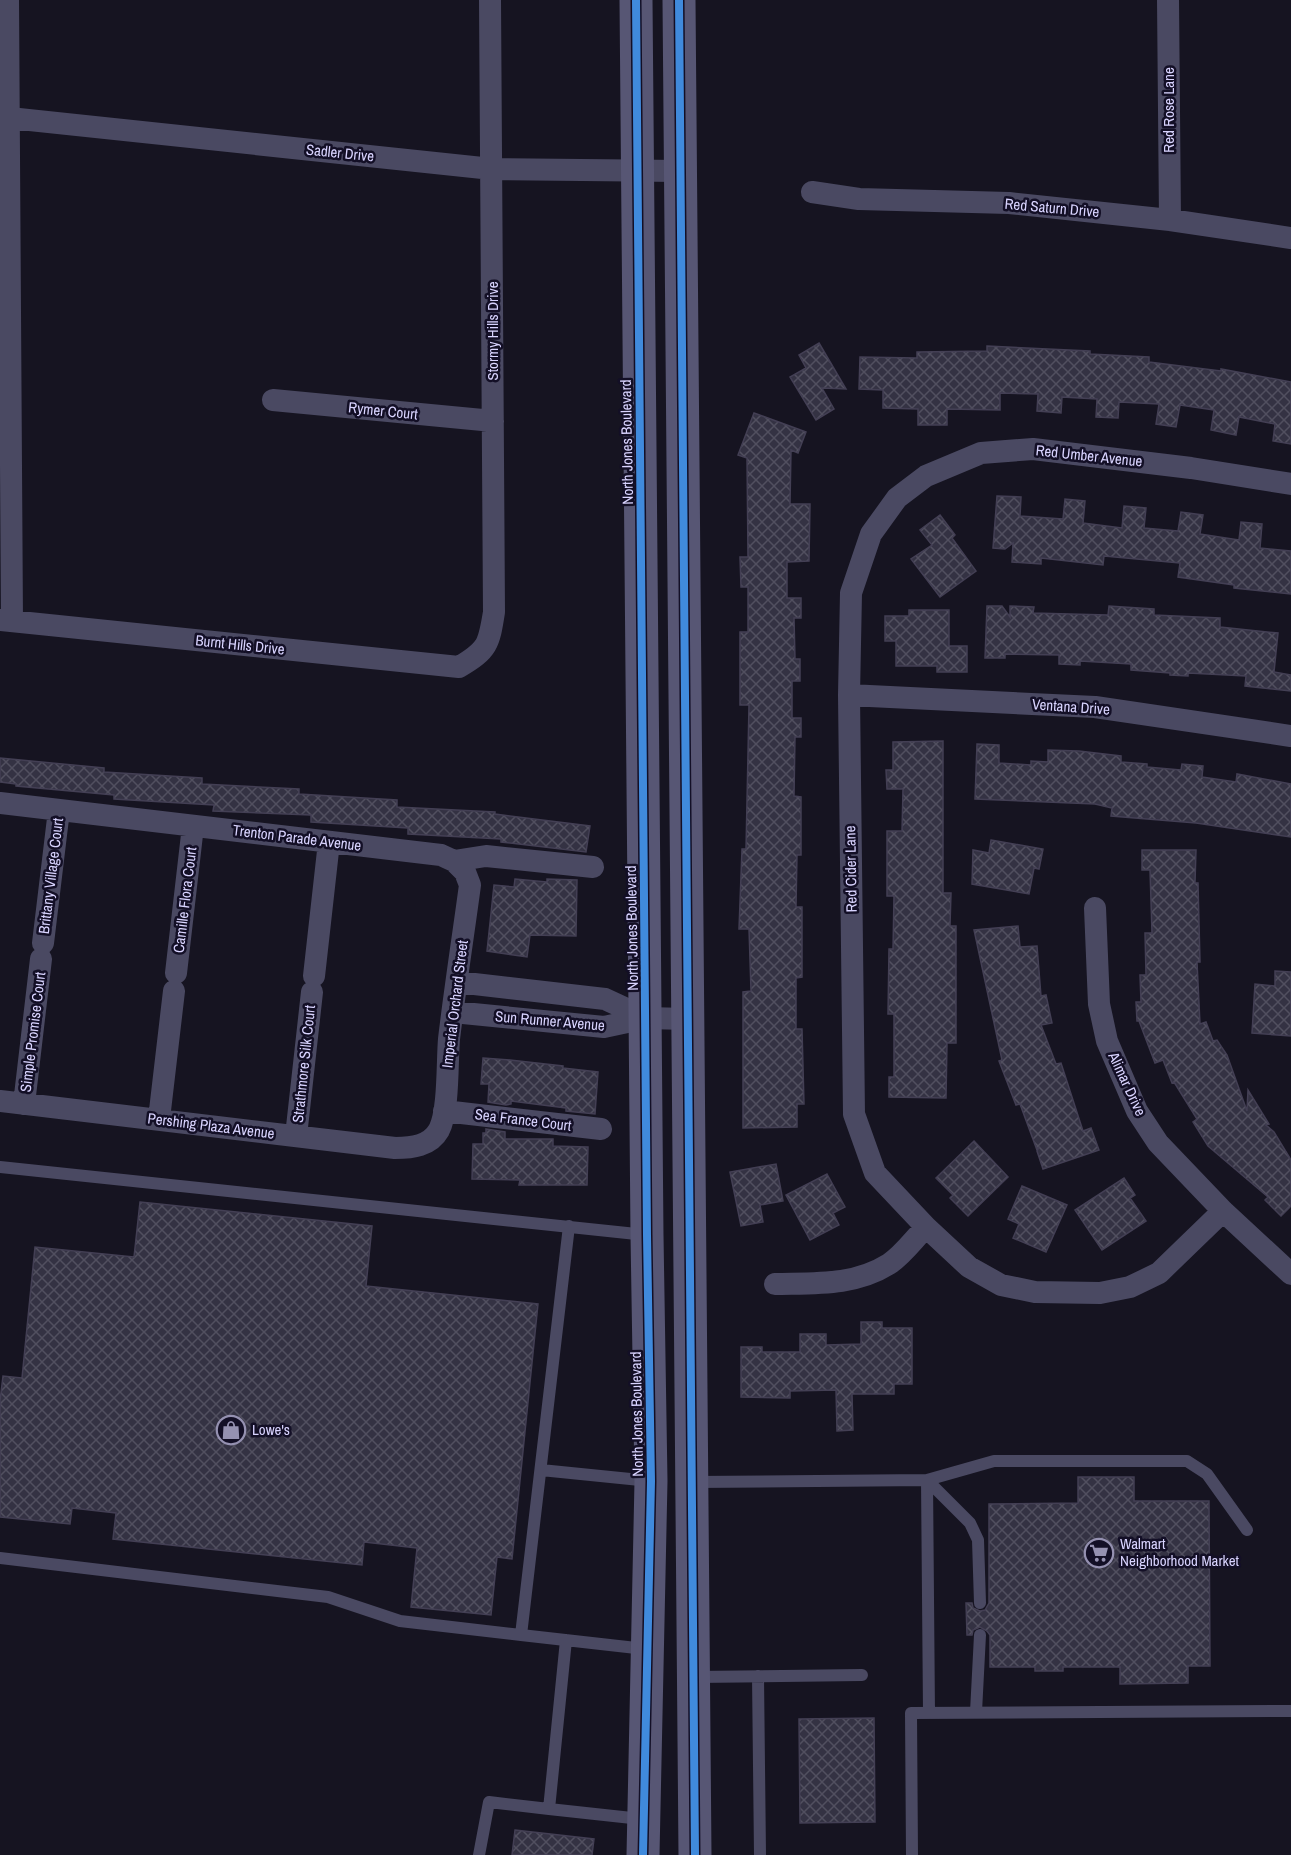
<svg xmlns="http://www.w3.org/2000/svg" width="1291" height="1855" viewBox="0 0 1291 1855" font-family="'Archivo Narrow',sans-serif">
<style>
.building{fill:url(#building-cross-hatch);stroke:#433f54;stroke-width:1.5}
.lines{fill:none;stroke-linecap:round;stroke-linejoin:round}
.service{stroke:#4a4962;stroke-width:12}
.minor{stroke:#4a4962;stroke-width:22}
.secondary{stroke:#575674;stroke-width:33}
.cycleway-casing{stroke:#130f26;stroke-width:11}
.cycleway{stroke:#408adc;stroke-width:8}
.labels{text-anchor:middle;stroke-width:5;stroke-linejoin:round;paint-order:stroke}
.street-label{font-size:15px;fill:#d9d4ff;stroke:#130f26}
.poi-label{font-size:15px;fill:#d9d4ff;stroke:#130f26;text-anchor:start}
</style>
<defs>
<pattern id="building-cross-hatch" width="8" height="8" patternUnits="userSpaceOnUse" patternTransform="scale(1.5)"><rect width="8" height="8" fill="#343243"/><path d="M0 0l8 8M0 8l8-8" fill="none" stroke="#514f5f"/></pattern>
</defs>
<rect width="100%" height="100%" fill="#161421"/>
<path class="building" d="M 819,343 L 846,389 L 822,388 L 834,409 L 816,420 L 790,377 L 806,368 L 799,355 Z
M 987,346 L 1090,351 L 1090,354 L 1149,357 L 1149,362 L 1221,371 L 1221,369 L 1291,382 L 1291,444 L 1273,441 L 1275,424 L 1239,417 L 1236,435 L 1211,430 L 1214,410 L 1180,405 L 1176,427 L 1156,424 L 1159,404 L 1119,402 L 1118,418 L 1096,417 L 1097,399 L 1062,397 L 1061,413 L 1037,411 L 1038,394 L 1000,393 L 1000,410 L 947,409 L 947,425 L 918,425 L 918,409 L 883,408 L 883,390 L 859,389 L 860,357 L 917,358 L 917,352 L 987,351 Z
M 754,413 L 806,432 L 798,453 L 791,450 L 790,504 L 810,504 L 809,561 L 787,562 L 787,598 L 801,598 L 801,618 L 794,618 L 795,659 L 800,659 L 800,681 L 792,681 L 792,718 L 801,718 L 801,737 L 795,737 L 794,796 L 801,797 L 801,855 L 797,855 L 796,907 L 802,907 L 802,977 L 796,978 L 796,1029 L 802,1029 L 804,1104 L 797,1104 L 797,1127 L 743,1128 L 743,992 L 751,991 L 749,929 L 739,929 L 742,849 L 746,849 L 749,705 L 740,705 L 740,632 L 748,632 L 748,587 L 741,587 L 740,557 L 748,557 L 747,458 L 738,455 Z
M 997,496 L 1021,497 L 1020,516 L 1063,519 L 1065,499 L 1085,501 L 1083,523 L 1122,528 L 1124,506 L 1146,508 L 1144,528 L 1178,531 L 1181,512 L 1203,515 L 1200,534 L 1239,540 L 1241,522 L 1262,524 L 1260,548 L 1291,551 L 1291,594 L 1234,588 L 1234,585 L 1178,577 L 1180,563 L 1104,556 L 1103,565 L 1041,558 L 1041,564 L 1012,562 L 1013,543 L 1005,549 L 993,548 Z
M 940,515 L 955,535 L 952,538 L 976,571 L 940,597 L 911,559 L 932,545 L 920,530 Z
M 987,606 L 1002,606 L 1010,617 L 1010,606 L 1034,607 L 1033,613 L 1108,615 L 1109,606 L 1154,609 L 1154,615 L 1220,618 L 1220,627 L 1278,633 L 1274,672 L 1291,675 L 1291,691 L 1245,686 L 1246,676 L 1188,673 L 1188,676 L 1170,675 L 1170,673 L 1131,670 L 1131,664 L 1080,661 L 1080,665 L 1059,664 L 1059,655 L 1005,654 L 1005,658 L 985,658 Z
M 909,610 L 949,610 L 949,646 L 967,646 L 967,672 L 937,672 L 937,666 L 896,666 L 896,641 L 885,641 L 885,616 L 909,616 Z
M 943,741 L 943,893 L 951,893 L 950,926 L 956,926 L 956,1043 L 947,1043 L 946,1098 L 889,1097 L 889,1077 L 894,1077 L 894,1014 L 888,1014 L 889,949 L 893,949 L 894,896 L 887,896 L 887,831 L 902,831 L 903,789 L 887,789 L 886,770 L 893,770 L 893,742 Z
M 977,744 L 999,745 L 999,763 L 1031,765 L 1031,761 L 1048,762 L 1048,750 L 1079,751 L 1121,756 L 1121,762 L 1147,764 L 1147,767 L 1181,770 L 1182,764 L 1203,766 L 1202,777 L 1236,782 L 1237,774 L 1291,784 L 1291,837 L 1196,823 L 1111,816 L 1112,808 L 1095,804 L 975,799 Z
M 0,758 L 104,768 L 104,772 L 202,778 L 202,784 L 299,789 L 299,794 L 397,800 L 397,807 L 495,812 L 495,814 L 590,826 L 586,852 L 501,842 L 501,839 L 408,834 L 408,828 L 311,822 L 311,815 L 213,811 L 214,805 L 114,799 L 114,795 L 16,786 L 16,784 L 0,782 Z
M 991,840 L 1043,849 L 1039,869 L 1034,868 L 1029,894 L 972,884 L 973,850 L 989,853 Z
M 1142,850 L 1196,850 L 1195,883 L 1198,883 L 1200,962 L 1197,962 L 1200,1024 L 1206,1022 L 1213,1041 L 1217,1040 L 1227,1055 L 1247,1111 L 1248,1090 L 1269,1124 L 1266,1125 L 1274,1132 L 1291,1160 L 1291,1206 L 1281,1216 L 1265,1200 L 1268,1197 L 1208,1146 L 1193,1122 L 1197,1119 L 1174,1082 L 1172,1083 L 1163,1060 L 1155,1063 L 1139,1021 L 1137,1021 L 1136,1002 L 1141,1002 L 1140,975 L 1146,975 L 1145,933 L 1152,933 L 1150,870 L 1142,870 Z
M 515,879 L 547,882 L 547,879 L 577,880 L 576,936 L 530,935 L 527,957 L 487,951 L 494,885 L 514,887 Z
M 1018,926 L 1020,947 L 1037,946 L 1041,996 L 1046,995 L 1052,1023 L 1041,1025 L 1056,1064 L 1061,1063 L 1083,1131 L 1091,1128 L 1099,1150 L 1043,1169 L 1037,1151 L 1039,1147 L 1037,1150 L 1020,1104 L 1016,1105 L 999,1061 L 1002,1060 L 974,930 Z
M 1275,971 L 1291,972 L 1291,1036 L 1252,1033 L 1255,984 L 1275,986 Z
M 483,1058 L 510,1060 L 563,1066 L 563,1068 L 598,1072 L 595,1114 L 566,1111 L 566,1108 L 511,1101 L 511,1104 L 506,1105 L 488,1102 L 489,1084 L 481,1084 Z
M 486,1129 L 505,1132 L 505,1139 L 553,1139 L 553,1146 L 588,1147 L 587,1185 L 519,1185 L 520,1180 L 472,1179 L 473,1144 L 483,1144 L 483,1133 L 486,1133 Z
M 974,1141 L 1008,1177 L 968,1216 L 950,1198 L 953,1195 L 936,1178 Z
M 776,1164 L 783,1201 L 760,1205 L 763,1222 L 741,1226 L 730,1172 Z
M 827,1174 L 845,1207 L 833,1213 L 839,1225 L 810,1240 L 786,1195 Z
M 1124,1178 L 1135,1195 L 1130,1198 L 1146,1221 L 1102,1250 L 1075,1210 Z
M 1022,1186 L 1067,1205 L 1046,1252 L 1013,1238 L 1019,1224 L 1008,1219 Z
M 140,1202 L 372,1226 L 366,1286 L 538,1304 L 512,1559 L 497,1557 L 491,1615 L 411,1607 L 417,1548 L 364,1542 L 362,1565 L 113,1539 L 116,1513 L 72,1508 L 70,1524 L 0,1517 L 0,1401 L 3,1376 L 22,1378 L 35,1247 L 134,1257 Z
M 861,1322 L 882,1322 L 882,1328 L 912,1328 L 912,1384 L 894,1384 L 894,1394 L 852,1394 L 853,1430 L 837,1431 L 836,1390 L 790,1391 L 790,1398 L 741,1397 L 741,1347 L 762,1347 L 762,1352 L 800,1352 L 800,1334 L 826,1334 L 826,1345 L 861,1344 Z
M 1078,1477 L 1134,1477 L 1134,1501 L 1209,1501 L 1210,1666 L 1188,1666 L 1188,1683 L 1120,1684 L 1120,1667 L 1063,1667 L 1063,1671 L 1035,1671 L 1035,1667 L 990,1667 L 990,1635 L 987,1631 L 980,1627 L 973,1630 L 972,1635 L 967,1635 L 966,1603 L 972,1603 L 973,1608 L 980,1611 L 985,1610 L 989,1603 L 989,1504 L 1078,1503 Z
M 874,1718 L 875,1822 L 800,1823 L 799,1719 Z
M 515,1830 L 594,1839 L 592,1855 L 512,1855 Z"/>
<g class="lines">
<path class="service" d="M 0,1167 L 646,1235
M 569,1226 L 521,1635 L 645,1649
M 541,1470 L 650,1481
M 693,1482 L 927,1480 L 929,1713
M 0,1558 L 328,1597 L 400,1621 L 521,1635
M 980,1603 L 978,1540 L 970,1523 L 927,1480 L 994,1461 L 1187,1461 L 1207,1474 L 1247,1530
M 566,1640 L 549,1809 L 641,1819
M 758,1676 L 760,1855
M 695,1677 L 862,1675
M 976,1712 L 980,1635
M 479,1855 L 489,1802 L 549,1809
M 912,1855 L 911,1713 L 1291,1711"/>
<path class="minor" d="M 8,0 L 12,621
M 1168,0 L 1170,220
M 0,117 L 492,169 L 680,171
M 812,192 L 859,199 L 1009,203 L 1170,220 L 1291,238
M 273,400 L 493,421
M 0,620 L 459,667 C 488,650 489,644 494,612 L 490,0
M 849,695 L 1095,707 L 1291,736
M 0,803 L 441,855 L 454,861 L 486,856 L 593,867
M 1095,908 L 1099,1004 L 1107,1041 L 1137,1111 L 1158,1143 L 1223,1211 L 1291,1274
M 43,943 L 59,810
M 176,973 L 193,826
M 314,976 L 329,842
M 457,982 L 605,999 L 646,1018
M 453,1012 L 604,1027 L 646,1018 L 688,1019
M 0,1101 L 395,1148 C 412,1148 430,1146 439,1130 C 449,1111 447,1062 449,1039 C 455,988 463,937 470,885 L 465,872 L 454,861
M 24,1104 L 41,959
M 444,1111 L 601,1129
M 159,1119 L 174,991
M 296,1136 L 312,992
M 1223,1211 L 1159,1273 L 1130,1287 L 1100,1293 L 1035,1292 L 1001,1285 L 969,1267 L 926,1227 L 875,1173 L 854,1114 L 849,695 L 851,593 L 871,534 L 897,498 L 926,476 L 981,453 L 1033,449 L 1191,468 L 1291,484
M 775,1284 C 815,1283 854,1286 889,1264 C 903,1255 914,1239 926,1227"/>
<path class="secondary" d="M 636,0 L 647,1235 L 651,1481 L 643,1855
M 679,0 L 695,1855"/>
<g class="cycleway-casing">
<path id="cycleway" d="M 636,0 L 647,1235 L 651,1481 L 643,1855
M 679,0 L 695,1855"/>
</g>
<use href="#cycleway" class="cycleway"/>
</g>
<defs>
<g id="shop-ring" transform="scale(1.5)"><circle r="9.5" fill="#130f26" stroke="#9591b1" stroke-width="1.5"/><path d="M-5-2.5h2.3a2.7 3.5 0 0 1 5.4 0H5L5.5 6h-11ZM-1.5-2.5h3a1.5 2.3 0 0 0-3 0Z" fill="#9591b1"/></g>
<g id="supermarket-ring" transform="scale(1.5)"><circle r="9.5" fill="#130f26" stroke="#9591b1" stroke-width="1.5"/><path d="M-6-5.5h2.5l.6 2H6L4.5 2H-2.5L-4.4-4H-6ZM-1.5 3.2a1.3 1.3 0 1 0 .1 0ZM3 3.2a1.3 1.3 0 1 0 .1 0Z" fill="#9591b1"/></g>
</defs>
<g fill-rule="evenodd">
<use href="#shop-ring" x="231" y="1430"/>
<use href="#supermarket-ring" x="1099" y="1553"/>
</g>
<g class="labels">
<g class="street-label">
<text transform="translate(1169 110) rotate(-90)" y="5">Red Rose Lane</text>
<text transform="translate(340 153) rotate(6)" y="5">Sadler Drive</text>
<text transform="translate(1052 208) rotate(5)" y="5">Red Saturn Drive</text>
<text transform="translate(493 331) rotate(-90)" y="5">Stormy Hills Drive</text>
<text transform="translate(383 411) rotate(6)" y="5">Rymer Court</text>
<text transform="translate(627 442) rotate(-91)" y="5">North Jones Boulevard</text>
<text transform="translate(1089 456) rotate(6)" y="5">Red Umber Avenue</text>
<text transform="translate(240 645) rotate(6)" y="5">Burnt Hills Drive</text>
<text transform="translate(1071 707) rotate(4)" y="5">Ventana Drive</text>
<text transform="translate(297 838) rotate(7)" y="5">Trenton Parade Avenue</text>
<text transform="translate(851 869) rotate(-91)" y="5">Red Cider Lane</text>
<text transform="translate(51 876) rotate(-83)" y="5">Brittany Village Court</text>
<text transform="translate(185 900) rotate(-83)" y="5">Camille Flora Court</text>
<text transform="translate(632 928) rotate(-91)" y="5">North Jones Boulevard</text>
<text transform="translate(455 1004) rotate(-83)" y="5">Imperial Orchard Street</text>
<text transform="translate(550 1021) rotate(5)" y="5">Sun Runner Avenue</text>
<text transform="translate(33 1032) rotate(-83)" y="5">Simple Promise Court</text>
<text transform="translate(304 1064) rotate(-84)" y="5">Strathmore Silk Court</text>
<text transform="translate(1127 1084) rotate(65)" y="5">Alimar Drive</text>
<text transform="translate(523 1120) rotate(7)" y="5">Sea France Court</text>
<text transform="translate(211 1126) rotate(7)" y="5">Pershing Plaza Avenue</text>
<text transform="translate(637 1414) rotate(-91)" y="5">North Jones Boulevard</text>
</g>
<g class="poi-label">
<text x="252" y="1435">Lowe's</text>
<text x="1120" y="1549">Walmart<tspan x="1120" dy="17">Neighborhood Market</tspan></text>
</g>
</g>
</svg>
